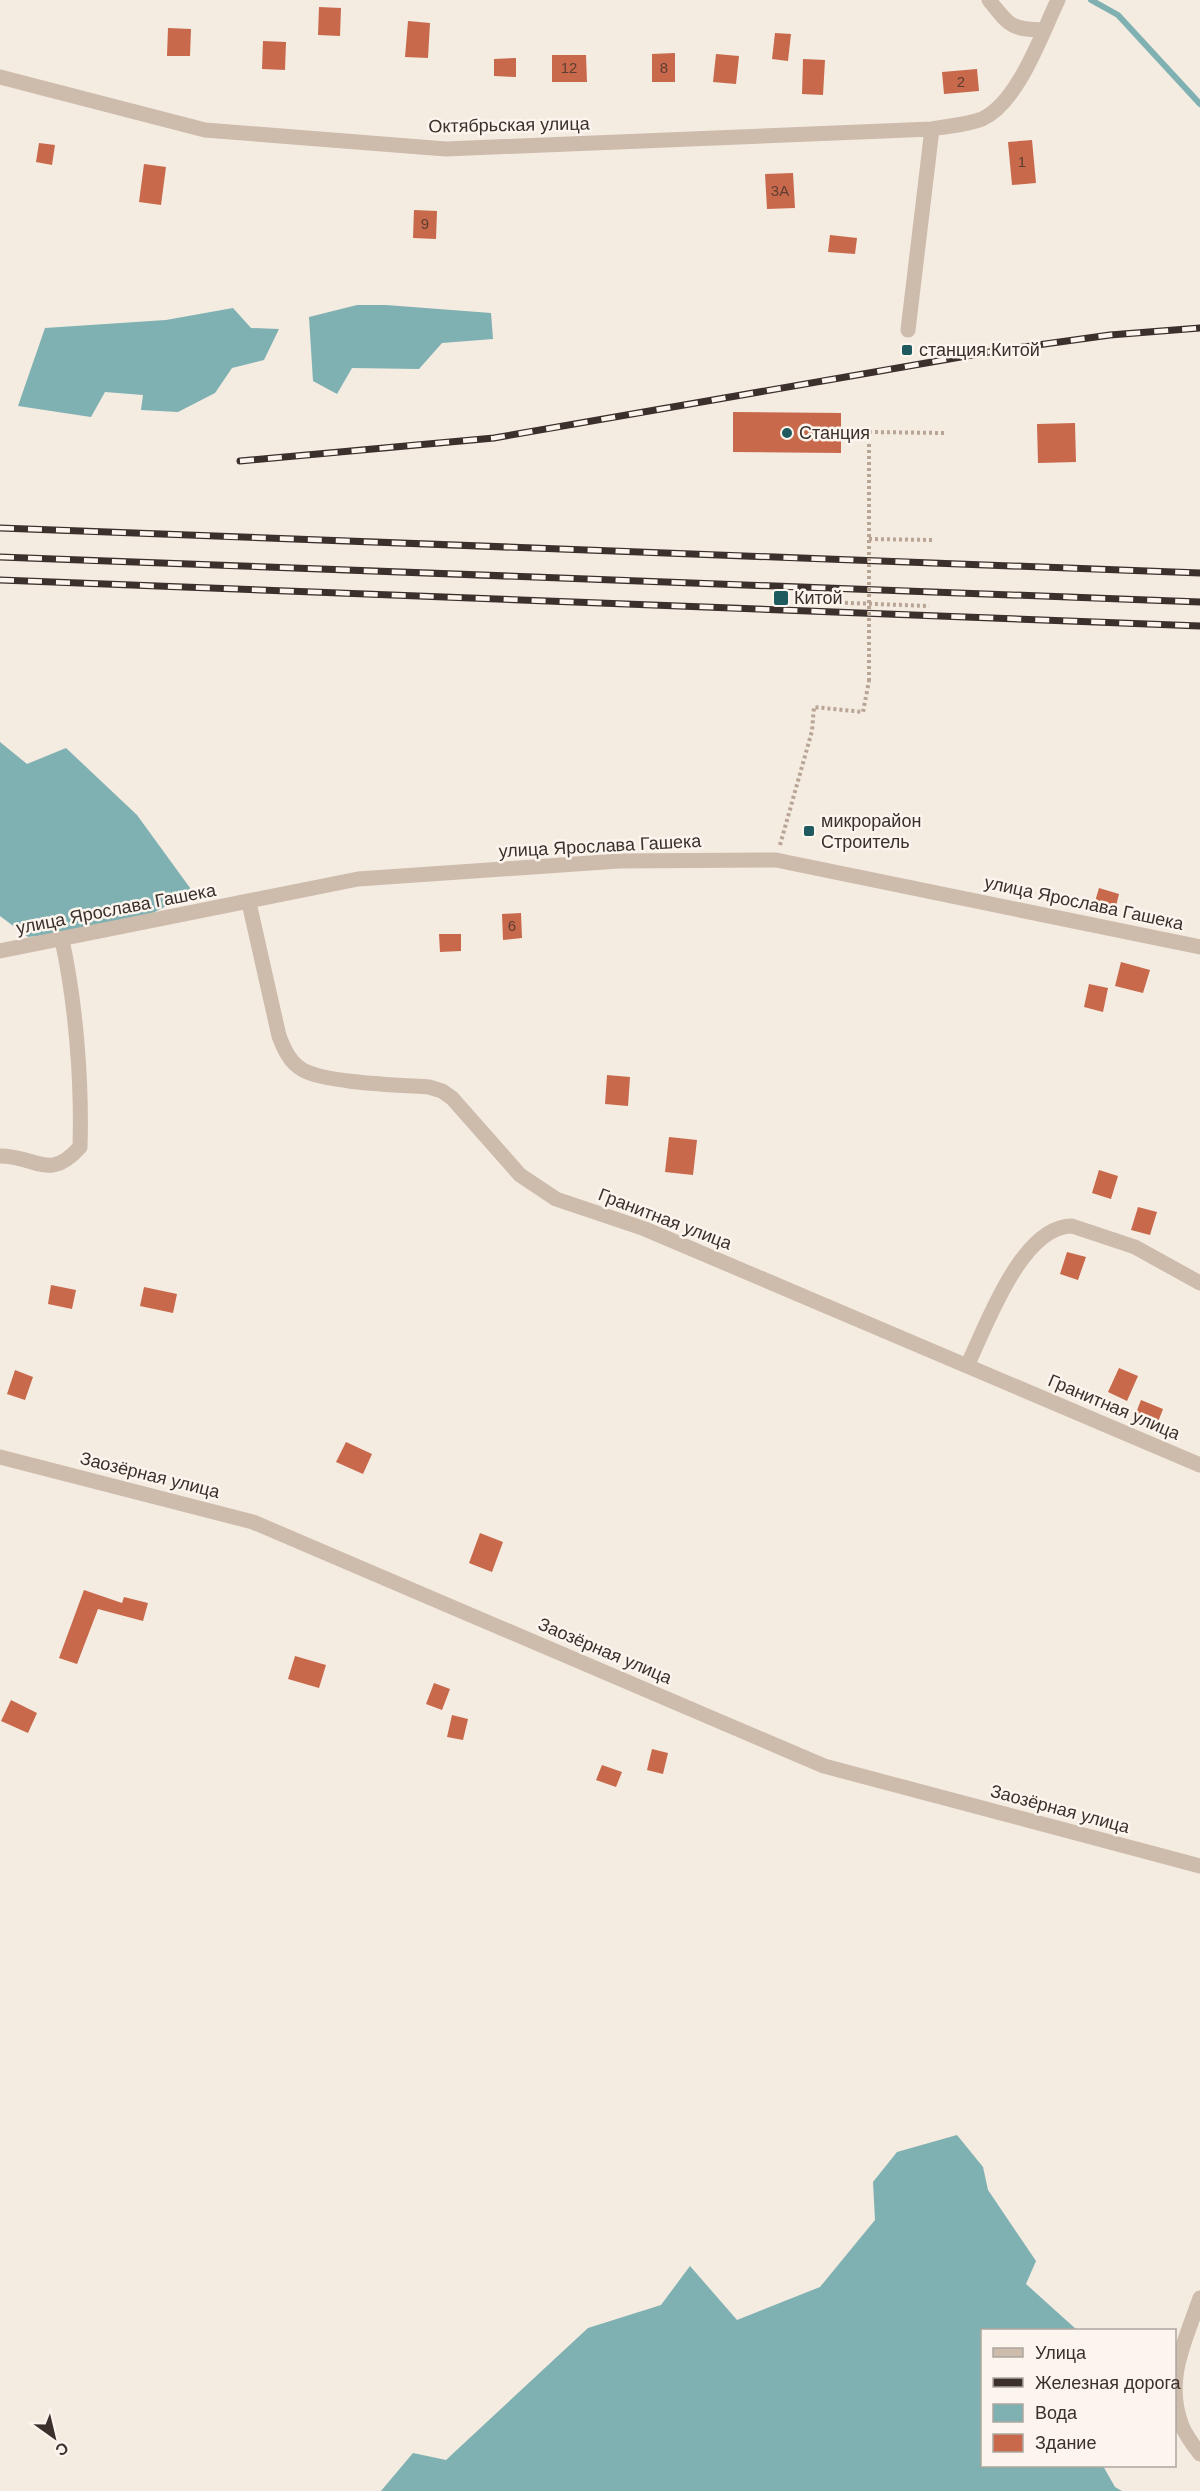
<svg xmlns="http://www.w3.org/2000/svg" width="1200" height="2491" viewBox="0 0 1200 2491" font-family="Helvetica,sans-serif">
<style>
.water{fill:#7fb0b2}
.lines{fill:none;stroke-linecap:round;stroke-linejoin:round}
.stream{stroke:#7fb0b2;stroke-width:6}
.building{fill:#c8694b}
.path{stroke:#b9a596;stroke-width:4;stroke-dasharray:3 3;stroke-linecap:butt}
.minor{stroke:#cdbbac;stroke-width:15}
.rail-casing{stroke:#3b302b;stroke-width:7}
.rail{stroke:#fbf5ee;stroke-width:4.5;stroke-dasharray:14;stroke-linecap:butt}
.path-bridge{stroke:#b9a596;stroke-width:4;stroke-dasharray:3 3;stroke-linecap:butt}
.poi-dot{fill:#1f5a5e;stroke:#fbf5ee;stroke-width:2}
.labels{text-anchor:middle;stroke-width:5;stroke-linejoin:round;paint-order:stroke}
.number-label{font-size:15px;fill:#5e3e33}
.street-label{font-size:18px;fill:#3b302b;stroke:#fbf5ee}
.poi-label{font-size:18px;fill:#3b302b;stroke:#fbf5ee;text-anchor:start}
</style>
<rect width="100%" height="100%" fill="#f4ebe1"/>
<path class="water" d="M 357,305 L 386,305 L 491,313 L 493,339 L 442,343 L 419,369 L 352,368 L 337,394 L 313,381 L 309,317 Z
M 233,308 L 251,328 L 279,329 L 264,360 L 232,368 L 215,393 L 178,412 L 141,410 L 143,395 L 105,392 L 91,417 L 18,406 L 45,328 L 166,320 Z
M 0,742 L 27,764 L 66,748 L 137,815 L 193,892 L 149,915 L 84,931 L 28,937 L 0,916 Z
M 957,2135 L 983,2167 L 988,2190 L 1036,2261 L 1026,2284 L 1077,2330 L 982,2330 L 982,2466 L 1103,2466 L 1115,2487 L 1122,2491 L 381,2491 L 413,2453 L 446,2460 L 588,2328 L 661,2305 L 690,2266 L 737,2320 L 820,2287 L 875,2220 L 873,2182 L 897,2152 Z"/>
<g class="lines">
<path class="stream" d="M 1091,0 L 1118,15 L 1200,104"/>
</g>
<path class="building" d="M 319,7 L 341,8 L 340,36 L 318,35 Z
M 408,21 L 430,23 L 428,58 L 405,57 Z
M 168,28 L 191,29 L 190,56 L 167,56 Z
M 775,33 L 791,34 L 788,61 L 772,59 Z
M 263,41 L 286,42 L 285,70 L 262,69 Z
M 675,53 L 675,82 L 652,82 L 652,54 Z
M 716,54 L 739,56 L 736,84 L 713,82 Z
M 552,55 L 586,55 L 587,82 L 552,82 Z
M 516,58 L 516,77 L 494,76 L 494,59 Z
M 803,59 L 825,60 L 823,95 L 802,94 Z
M 977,69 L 979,91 L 944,94 L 942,72 Z
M 1032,140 L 1036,183 L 1012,185 L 1008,142 Z
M 39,143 L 55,145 L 52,165 L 36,162 Z
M 144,164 L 166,167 L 161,205 L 139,202 Z
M 793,173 L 795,208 L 767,209 L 765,174 Z
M 414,210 L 437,211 L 436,239 L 413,238 Z
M 830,235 L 857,238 L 855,254 L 828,252 Z
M 733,412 L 841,413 L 841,453 L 733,452 Z
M 1075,423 L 1076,462 L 1038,463 L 1037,424 Z
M 1099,888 L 1119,894 L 1115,910 L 1094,905 Z
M 521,913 L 522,938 L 503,940 L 502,914 Z
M 439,934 L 461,934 L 461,951 L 440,952 Z
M 1121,962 L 1150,970 L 1143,993 L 1115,986 Z
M 1089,984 L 1108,988 L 1103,1012 L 1084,1007 Z
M 607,1075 L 630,1077 L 628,1106 L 605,1104 Z
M 669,1137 L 697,1140 L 693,1175 L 665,1172 Z
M 1099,1170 L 1118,1176 L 1111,1199 L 1092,1193 Z
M 1138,1207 L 1157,1212 L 1150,1235 L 1131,1230 Z
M 1067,1252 L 1086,1257 L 1078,1280 L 1060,1274 Z
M 51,1285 L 76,1290 L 72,1309 L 48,1304 Z
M 144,1287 L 177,1294 L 173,1313 L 140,1306 Z
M 1119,1368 L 1138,1376 L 1127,1401 L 1108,1392 Z
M 15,1370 L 33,1377 L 25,1400 L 7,1394 Z
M 1141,1400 L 1163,1409 L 1156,1427 L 1134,1418 Z
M 346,1442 L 372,1454 L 363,1474 L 336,1462 Z
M 480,1533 L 503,1542 L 492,1572 L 469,1563 Z
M 84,1590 L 122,1603 L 124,1597 L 148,1603 L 143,1621 L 98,1609 L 77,1664 L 59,1658 Z
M 295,1656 L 326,1665 L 319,1688 L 288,1679 Z
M 434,1683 L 450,1689 L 442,1710 L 426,1704 Z
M 11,1700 L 37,1713 L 28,1733 L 1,1721 Z
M 452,1715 L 468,1719 L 463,1740 L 447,1737 Z
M 652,1749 L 668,1753 L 663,1774 L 647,1770 Z
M 602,1765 L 622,1772 L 616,1787 L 596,1780 Z"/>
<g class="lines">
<path class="path" d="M 869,432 L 944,433
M 869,539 L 933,540
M 797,601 L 929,606
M 780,845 L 812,731 L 814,707 L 863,712 L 869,681"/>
<path class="minor" d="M 989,0 C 1010,26 1010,29 1043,30
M 0,77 L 205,130 L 446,149 L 932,129 C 947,126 967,125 982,119 C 1018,103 1041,35 1058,0
M 908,330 L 932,129
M 249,903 L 279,1036 C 284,1049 290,1063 303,1070 C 326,1083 400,1085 429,1087 L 442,1091 L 452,1098 L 520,1175 L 556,1199 L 645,1229 L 1200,1465
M 0,951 L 358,879 L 619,861 L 776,860 L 1200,947
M 0,1156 C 37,1156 49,1182 80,1147 C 82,1082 76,1004 62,940
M 967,1366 C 986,1327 1021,1226 1072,1226 L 1135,1247 L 1200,1283
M 0,1457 L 253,1522 L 824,1766 L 1200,1866
M 1200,2298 C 1185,2342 1164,2380 1182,2426 C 1186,2436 1194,2446 1200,2454"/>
<g class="rail-casing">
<path id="rail" d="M 240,461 L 494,438 L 1001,350 L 1110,335 L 1200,328
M 0,528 L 1200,573
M 0,557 L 1200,602
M 0,580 L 1200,626"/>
</g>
<use href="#rail" class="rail"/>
<path class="path-bridge" d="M 869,681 L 869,432"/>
</g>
<g class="poi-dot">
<rect x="901" y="344" width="12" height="12" rx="3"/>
<circle cx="787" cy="433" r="6"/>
<rect x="773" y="590" width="16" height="16" rx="3"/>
<rect x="803" y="825" width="12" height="12" rx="3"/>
</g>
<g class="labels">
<g class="number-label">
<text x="569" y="73">12</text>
<text x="664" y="73">8</text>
<text x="961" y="87">2</text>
<text x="1022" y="167">1</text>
<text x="780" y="196">3А</text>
<text x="425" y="229">9</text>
<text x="512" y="931">6</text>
</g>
<g class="street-label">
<text transform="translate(509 125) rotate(-1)" y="6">Октябрьская улица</text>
<text transform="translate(600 846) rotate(-3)" y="6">улица Ярослава Гашека</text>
<text transform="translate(1084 903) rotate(12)" y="6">улица Ярослава Гашека</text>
<text transform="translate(116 909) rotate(-11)" y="6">улица Ярослава Гашека</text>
<text transform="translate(665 1219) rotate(21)" y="6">Гранитная улица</text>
<text transform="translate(1114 1407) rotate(23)" y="6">Гранитная улица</text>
<text transform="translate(150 1475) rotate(14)" y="6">Заозёрная улица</text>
<text transform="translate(605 1651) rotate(23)" y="6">Заозёрная улица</text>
<text transform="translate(1060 1809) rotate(15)" y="6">Заозёрная улица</text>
</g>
<g class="poi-label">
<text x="919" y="356">станция Китой</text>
<text x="799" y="439">Станция</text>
<text x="794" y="604">Китой</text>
<text x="821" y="827">микрорайон<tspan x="821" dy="21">Строитель</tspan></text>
</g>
</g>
<rect x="981" y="2329" width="195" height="138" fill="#fbf5ee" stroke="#aea6a0" stroke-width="1.5"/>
<rect x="993" y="2348" width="30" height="9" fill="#cdbbac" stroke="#aea6a0" stroke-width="1.5"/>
<text x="1035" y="2359" font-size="18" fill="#3b302b">Улица</text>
<rect x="993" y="2378" width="30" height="9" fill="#3b302b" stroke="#aea6a0" stroke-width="1.5"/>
<text x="1035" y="2389" font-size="18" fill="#3b302b">Железная дорога</text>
<rect x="993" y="2404" width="30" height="18" fill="#7fb0b2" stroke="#aea6a0" stroke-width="1.5"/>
<text x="1035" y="2419" font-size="18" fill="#3b302b">Вода</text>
<rect x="993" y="2434" width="30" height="18" fill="#c8694b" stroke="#aea6a0" stroke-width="1.5"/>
<text x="1035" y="2449" font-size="18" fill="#3b302b">Здание</text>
<g transform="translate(54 2437) rotate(146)" stroke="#fbf5ee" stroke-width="4.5" paint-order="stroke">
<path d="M0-4.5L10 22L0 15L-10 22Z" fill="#3b302b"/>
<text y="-9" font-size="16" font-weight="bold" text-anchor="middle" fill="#3b302b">С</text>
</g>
</svg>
